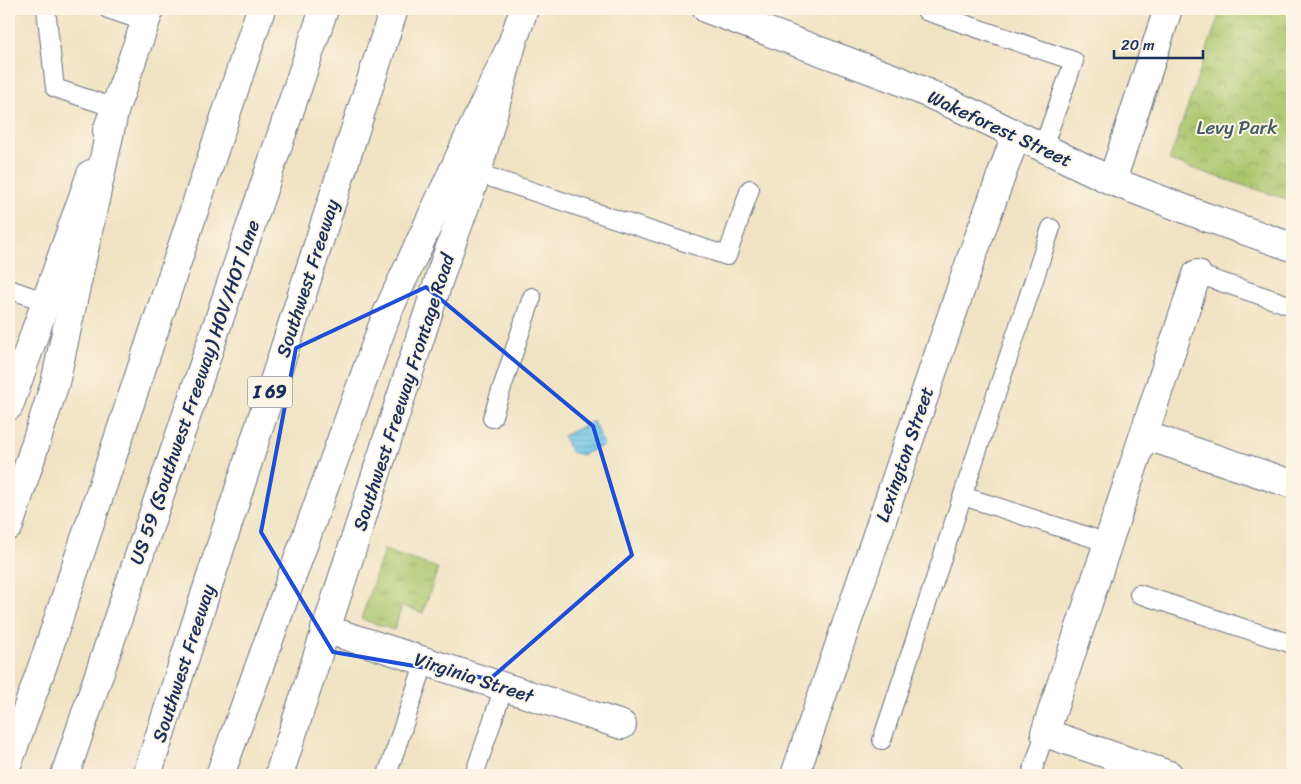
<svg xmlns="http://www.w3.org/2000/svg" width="1301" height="784" viewBox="0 0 1301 784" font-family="Sriracha,sans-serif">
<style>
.grass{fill:url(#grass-tufts);stroke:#627a64}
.park{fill:url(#park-crowns);stroke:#627a64}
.water{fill:url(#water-rules);stroke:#447aa4}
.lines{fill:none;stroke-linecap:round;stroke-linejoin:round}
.lane-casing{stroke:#666e81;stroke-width:20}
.street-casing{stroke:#666e81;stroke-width:30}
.secondary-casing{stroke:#666e81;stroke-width:30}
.highway-casing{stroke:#666e81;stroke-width:30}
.lane{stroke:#fff;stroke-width:18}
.street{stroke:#fff;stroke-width:28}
.secondary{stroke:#fff;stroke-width:28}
.highway{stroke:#fff;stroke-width:28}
.marked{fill:none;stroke:#1d4ed8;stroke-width:4;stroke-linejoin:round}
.labels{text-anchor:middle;stroke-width:4;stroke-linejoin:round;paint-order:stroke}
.shield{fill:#fcf5e5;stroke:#5e6a86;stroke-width:1}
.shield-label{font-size:18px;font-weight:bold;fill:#1b2f5e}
.park-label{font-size:19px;fill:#465c62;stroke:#fcf5e5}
.street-label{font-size:19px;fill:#1b2f5e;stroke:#fcf5e5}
</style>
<defs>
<pattern id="grass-tufts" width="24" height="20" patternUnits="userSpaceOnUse" patternTransform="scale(1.25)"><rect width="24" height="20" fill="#aac56b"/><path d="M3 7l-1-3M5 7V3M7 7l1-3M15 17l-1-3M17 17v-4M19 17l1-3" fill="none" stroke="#8aa05b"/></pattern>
<pattern id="park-crowns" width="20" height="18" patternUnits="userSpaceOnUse" patternTransform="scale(1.25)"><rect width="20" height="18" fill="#aac56b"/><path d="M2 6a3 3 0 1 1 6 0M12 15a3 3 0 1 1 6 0" fill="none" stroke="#8aa05b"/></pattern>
<pattern id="water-rules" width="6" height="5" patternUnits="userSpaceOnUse" patternTransform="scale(1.25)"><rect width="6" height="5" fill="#6dc4ea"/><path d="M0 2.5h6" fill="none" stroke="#59a0c1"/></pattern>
</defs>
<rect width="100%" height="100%" fill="#fcf5e5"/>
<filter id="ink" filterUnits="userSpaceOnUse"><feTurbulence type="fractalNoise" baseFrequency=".02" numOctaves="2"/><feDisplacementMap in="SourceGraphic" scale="10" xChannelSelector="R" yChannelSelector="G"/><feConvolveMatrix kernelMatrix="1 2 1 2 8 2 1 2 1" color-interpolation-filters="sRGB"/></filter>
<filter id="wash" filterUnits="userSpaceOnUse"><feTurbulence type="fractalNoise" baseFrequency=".0096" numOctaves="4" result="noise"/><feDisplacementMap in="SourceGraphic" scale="20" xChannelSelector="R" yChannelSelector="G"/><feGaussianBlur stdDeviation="1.12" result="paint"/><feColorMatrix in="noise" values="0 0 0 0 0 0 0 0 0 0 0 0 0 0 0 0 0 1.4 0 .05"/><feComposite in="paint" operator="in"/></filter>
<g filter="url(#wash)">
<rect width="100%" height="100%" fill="#f0e3c3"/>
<path class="grass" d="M 384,550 L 438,568 L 423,613 L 402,606 L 394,630 L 361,619 Z"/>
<path class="park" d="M 1221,9 L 1292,9 L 1292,201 L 1169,161 Z"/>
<path class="water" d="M 593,421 L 604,445 L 582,455 L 571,452 L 563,436 Z"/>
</g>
<g filter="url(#ink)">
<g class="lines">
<g class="lane-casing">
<path id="lane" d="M 46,9 L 55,88 L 115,108
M 108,9 L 146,22
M 926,11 L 1074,61 L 1043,147
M 477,173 L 727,256 L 750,189
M 1197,274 L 1292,306
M 9,289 L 46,302
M 492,418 L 532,297
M 963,496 L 1108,543
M 1139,594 L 1292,644
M 882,740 L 1051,228
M 387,775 L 425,661
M 474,775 L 504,687
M 1031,775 L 1045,733"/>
</g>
<g class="street-casing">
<path id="street" d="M 707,9 L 898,80 L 976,115 L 1112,181 L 1203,216 L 1292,247
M 1112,181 L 1168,9
M 1144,435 L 1292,484
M 325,629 L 622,725
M 795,775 L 972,256 L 1016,135
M 1169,775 L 1045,733 L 1197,274"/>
</g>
<g class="secondary-casing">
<path id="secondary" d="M 107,131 L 150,9
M 9,406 L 91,174
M 279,775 L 443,267 L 477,173 L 512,44 L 524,9"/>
</g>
<g class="highway-casing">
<path id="highway" d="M 9,526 L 55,383 L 115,108
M 9,760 L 45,659 L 261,9
M 65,775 L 324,9
M 147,775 L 394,9
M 220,775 L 388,311 L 512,44"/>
</g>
<use href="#lane" class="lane"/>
<use href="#street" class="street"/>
<use href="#secondary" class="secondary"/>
<use href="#highway" class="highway"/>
</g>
</g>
<path class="marked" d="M 426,287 L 593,426 L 632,555 L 490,679 L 333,652 L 261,532 L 296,348 Z"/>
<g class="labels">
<rect class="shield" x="247.5" y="376.5" width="45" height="31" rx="4"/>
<g class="shield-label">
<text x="270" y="398">I 69</text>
</g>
<g class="park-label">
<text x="1237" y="134">Levy Park</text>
</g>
<g class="street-label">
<text transform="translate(1000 128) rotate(25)" y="7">Wakeforest Street</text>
<text transform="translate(307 278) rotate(-72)" y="7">Southwest Freeway</text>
<text transform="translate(194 392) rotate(-71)" y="7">US 59 (Southwest Freeway) HOV/HOT lane</text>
<text transform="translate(403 392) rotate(-72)" y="7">Southwest Freeway Frontage Road</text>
<text transform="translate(904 454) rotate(-71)" y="7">Lexington Street</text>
<text transform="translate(183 663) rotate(-72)" y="7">Southwest Freeway</text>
<text transform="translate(474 677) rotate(18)" y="7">Virginia Street</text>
</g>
</g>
<rect width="1301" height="784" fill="none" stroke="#fcf5e5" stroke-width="30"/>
<path d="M1114 50v8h89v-8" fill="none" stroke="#1b2f5e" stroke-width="2.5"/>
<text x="1121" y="50" font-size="15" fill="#1b2f5e" stroke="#fcf5e5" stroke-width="4" paint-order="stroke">20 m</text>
</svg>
